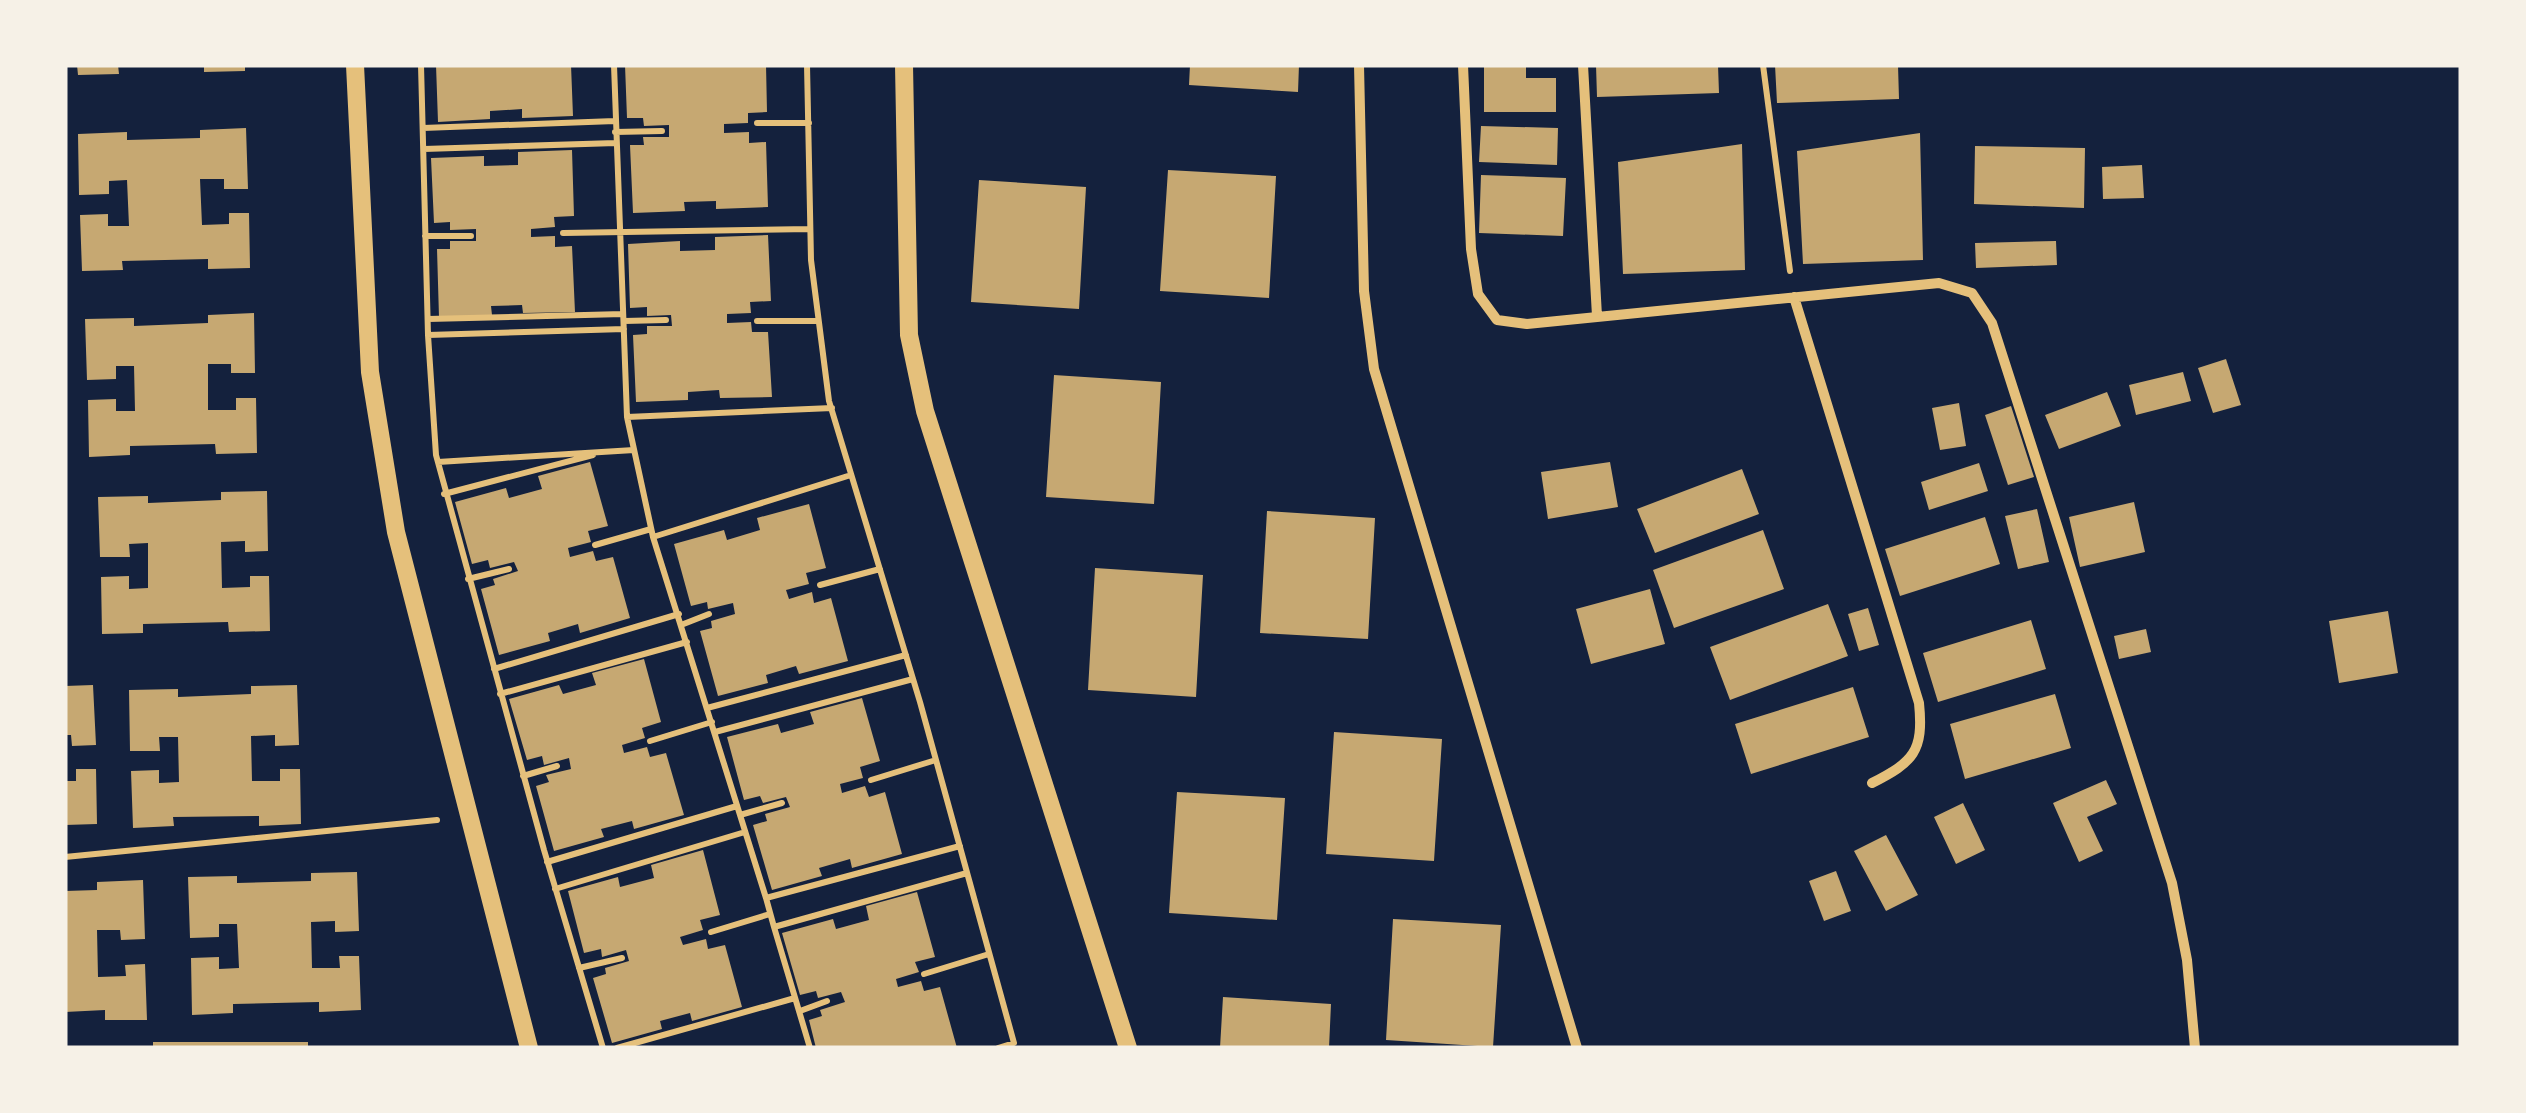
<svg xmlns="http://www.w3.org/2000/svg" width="2526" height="1113" viewBox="0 0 2526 1113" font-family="'Public Sans',sans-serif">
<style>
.building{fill:#c6a872}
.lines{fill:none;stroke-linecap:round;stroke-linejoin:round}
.path{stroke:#e5c07b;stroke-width:6}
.minor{stroke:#e5c07b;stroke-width:10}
.tertiary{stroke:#e5c07b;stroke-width:18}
</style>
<rect width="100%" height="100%" fill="#14213d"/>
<path class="building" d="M 77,65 L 118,65 L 119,74 L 78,75 Z
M 204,65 L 245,65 L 245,71 L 204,72 Z
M 436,65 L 571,65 L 573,116 L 522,118 L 522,109 L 490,111 L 490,119 L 438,122 Z
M 625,65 L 766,65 L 767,112 L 748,113 L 748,123 L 724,124 L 724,133 L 749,132 L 749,143 L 766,142 L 768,207 L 716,209 L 716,201 L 684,202 L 685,211 L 633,213 L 630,145 L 644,145 L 643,137 L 669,137 L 669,125 L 644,126 L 643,118 L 627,118 Z
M 1190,65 L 1299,65 L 1298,92 L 1189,85 Z
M 1484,65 L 1526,65 L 1526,78 L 1556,78 L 1556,112 L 1484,112 Z
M 1596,65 L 1718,65 L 1719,93 L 1597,97 Z
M 1775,65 L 1898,65 L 1899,99 L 1777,103 Z
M 1481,126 L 1558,128 L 1557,165 L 1479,162 Z
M 246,128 L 248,189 L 224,189 L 224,179 L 200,179 L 202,225 L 229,224 L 229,213 L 249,213 L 250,268 L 208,269 L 208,259 L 122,261 L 123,270 L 82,271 L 80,215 L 108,214 L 108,226 L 129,226 L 127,180 L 109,181 L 109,194 L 79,195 L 78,134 L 127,132 L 127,140 L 200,138 L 200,130 Z
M 1920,133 L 1923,260 L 1803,264 L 1797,151 Z
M 1742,144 L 1745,270 L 1623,274 L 1618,162 Z
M 1975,146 L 2085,148 L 2084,208 L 1974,204 Z
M 572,150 L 574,216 L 554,217 L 555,227 L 531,229 L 531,237 L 555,236 L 555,247 L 572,246 L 575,312 L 523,313 L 522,305 L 491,306 L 492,315 L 439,317 L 437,249 L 450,249 L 450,241 L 476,241 L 476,229 L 450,230 L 450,222 L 434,223 L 431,158 L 484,156 L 484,166 L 518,165 L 518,152 Z
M 2142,165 L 2144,198 L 2103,199 L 2102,167 Z
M 1168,170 L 1276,176 L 1269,298 L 1160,291 Z
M 1481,175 L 1566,178 L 1563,236 L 1479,233 Z
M 979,180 L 1086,187 L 1079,309 L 971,302 Z
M 768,235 L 771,301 L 750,302 L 751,313 L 727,314 L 727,323 L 751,322 L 752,332 L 768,332 L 772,397 L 720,398 L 719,390 L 688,392 L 688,400 L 636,402 L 633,335 L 647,334 L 647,326 L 672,326 L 671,315 L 647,316 L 647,307 L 630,308 L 628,244 L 680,241 L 680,251 L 715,250 L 715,237 Z
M 2056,241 L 2057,265 L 1976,268 L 1975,243 Z
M 254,313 L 255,373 L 231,373 L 231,364 L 208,364 L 208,410 L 236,410 L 236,398 L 256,398 L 257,453 L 216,454 L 215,444 L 130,446 L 130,455 L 89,457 L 88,400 L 116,399 L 116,411 L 135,411 L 134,366 L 116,366 L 116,379 L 87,380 L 85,319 L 134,318 L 134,326 L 208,323 L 208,315 Z
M 2226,359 L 2241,405 L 2213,413 L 2198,368 Z
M 2183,372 L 2191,401 L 2136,415 L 2129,385 Z
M 1054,375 L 1161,382 L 1154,504 L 1046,497 Z
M 2107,392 L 2121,426 L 2059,449 L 2045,415 Z
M 1959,403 L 1966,446 L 1940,450 L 1932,408 Z
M 2011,406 L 2034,477 L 2008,485 L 1985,415 Z
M 590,462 L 608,526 L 588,531 L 591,542 L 568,548 L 570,557 L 593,551 L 596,561 L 613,557 L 630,618 L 580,633 L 578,624 L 548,633 L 550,641 L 499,655 L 481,589 L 495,585 L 493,579 L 518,571 L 514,562 L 490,568 L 488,560 L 472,564 L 455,502 L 506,488 L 509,498 L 542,489 L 538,476 Z
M 1610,462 L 1618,507 L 1548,519 L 1541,472 Z
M 1979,463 L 1988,491 L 1929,510 L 1921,482 Z
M 1742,469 L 1759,514 L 1655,553 L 1637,509 Z
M 267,491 L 268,551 L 245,552 L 245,541 L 221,542 L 222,588 L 250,587 L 250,576 L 269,576 L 270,631 L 229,632 L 228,622 L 143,624 L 143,633 L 102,634 L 101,577 L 129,576 L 129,589 L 148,588 L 148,543 L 129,544 L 130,557 L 100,557 L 98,497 L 148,496 L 148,503 L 221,500 L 221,492 Z
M 2134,502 L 2145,552 L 2080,567 L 2069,517 Z
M 809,504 L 826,568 L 806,573 L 809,584 L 786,590 L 789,599 L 812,592 L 814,603 L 831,598 L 848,661 L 799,674 L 796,666 L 766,675 L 768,683 L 718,696 L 700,631 L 712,628 L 711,621 L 735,614 L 733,603 L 708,609 L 707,602 L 691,606 L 674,544 L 724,530 L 727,540 L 760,530 L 757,518 Z
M 2037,509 L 2049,562 L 2018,569 L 2005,516 Z
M 1267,511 L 1375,518 L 1368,639 L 1260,633 Z
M 1985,517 L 2000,564 L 1900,596 L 1885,549 Z
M 1763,530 L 1784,589 L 1674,628 L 1653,570 Z
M 1095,568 L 1203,575 L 1196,697 L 1088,690 Z
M 1650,589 L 1665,644 L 1591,664 L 1576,609 Z
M 1828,604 L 1848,656 L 1730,700 L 1710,647 Z
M 1868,608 L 1879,645 L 1859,651 L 1848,614 Z
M 2388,611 L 2398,673 L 2339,683 L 2329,621 Z
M 2031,620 L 2046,669 L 1938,702 L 1923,653 Z
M 2146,629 L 2151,652 L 2119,659 L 2114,636 Z
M 644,659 L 661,722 L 642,728 L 645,738 L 622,745 L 624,753 L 647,747 L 650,757 L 666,753 L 684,815 L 634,829 L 632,821 L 601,829 L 604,837 L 554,851 L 536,786 L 549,782 L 546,775 L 571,769 L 569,758 L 544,765 L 542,756 L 527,760 L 509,699 L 559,685 L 563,694 L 596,685 L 592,673 Z
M 93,685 L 96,745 L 72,746 L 71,735 L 65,735 L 65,686 Z
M 297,685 L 299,745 L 275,746 L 275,735 L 251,736 L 252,781 L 280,781 L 280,769 L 300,769 L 301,824 L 259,826 L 259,816 L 173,817 L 174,826 L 133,828 L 131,771 L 159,770 L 159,783 L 179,782 L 178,737 L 159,737 L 160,751 L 130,751 L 129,690 L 178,689 L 178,697 L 251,694 L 251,686 Z
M 1853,687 L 1869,737 L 1751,774 L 1735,724 Z
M 2055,694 L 2071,748 L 1965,779 L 1950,724 Z
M 862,698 L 880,761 L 860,767 L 863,778 L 840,784 L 842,793 L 865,786 L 869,797 L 885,792 L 902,854 L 852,868 L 850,859 L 819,868 L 822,876 L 772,890 L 753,825 L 767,821 L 765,814 L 790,807 L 786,797 L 763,803 L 760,796 L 744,800 L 727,737 L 778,724 L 781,733 L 814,724 L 810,712 Z
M 1334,732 L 1442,739 L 1434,861 L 1326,854 Z
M 76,769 L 96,769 L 97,824 L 65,825 L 65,781 L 76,781 Z
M 2106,780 L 2117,804 L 2087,817 L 2103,851 L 2079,862 L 2053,803 Z
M 1177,792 L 1285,798 L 1277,920 L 1169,913 Z
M 1963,803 L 1985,850 L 1956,864 L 1934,817 Z
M 1886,835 L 1918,895 L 1886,911 L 1854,851 Z
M 703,850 L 720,915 L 700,920 L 703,930 L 680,937 L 683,945 L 706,939 L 708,949 L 725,945 L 742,1007 L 692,1021 L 690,1013 L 660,1021 L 662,1029 L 612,1043 L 593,978 L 606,974 L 605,968 L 629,961 L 626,950 L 602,957 L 601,949 L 584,953 L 568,891 L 618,877 L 620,887 L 654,878 L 651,865 Z
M 1836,871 L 1851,911 L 1824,921 L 1809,881 Z
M 357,872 L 359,931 L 335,932 L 335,921 L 311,922 L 312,968 L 340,968 L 339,956 L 359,956 L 361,1010 L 319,1012 L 319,1002 L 233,1004 L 233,1013 L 192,1015 L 191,958 L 219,957 L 219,969 L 239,968 L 237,924 L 219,924 L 219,937 L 190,938 L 188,877 L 237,876 L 237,883 L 311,881 L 311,873 Z
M 143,880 L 145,939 L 121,940 L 120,930 L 97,930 L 98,977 L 126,976 L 125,965 L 145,964 L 147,1020 L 105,1020 L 105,1010 L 65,1012 L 65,891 L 97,890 L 97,882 Z
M 917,892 L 935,957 L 915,962 L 919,972 L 896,979 L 898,987 L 921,981 L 924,991 L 940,987 L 957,1048 L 816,1048 L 809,1020 L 822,1016 L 820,1010 L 845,1002 L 841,992 L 818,998 L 816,991 L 800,995 L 782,933 L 833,919 L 836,929 L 869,920 L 866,906 Z
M 1393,919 L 1501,925 L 1493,1047 L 1386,1040 Z
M 1223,997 L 1331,1004 L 1329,1048 L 1220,1048 Z
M 153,1042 L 308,1042 L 308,1048 L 153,1048 Z"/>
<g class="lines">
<path class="path" d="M 421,65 L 428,335 L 436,455 L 544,850 L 603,1048
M 614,65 L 627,417 L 653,537 L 766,898
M 807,65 L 811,260 L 829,401 L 920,702 L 1014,1043 L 998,1048
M 1763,65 L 1790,271
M 757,123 L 809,123
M 423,128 L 615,121
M 615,132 L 662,131
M 424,149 L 616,143
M 563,233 L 810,229
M 425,236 L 471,236
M 428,319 L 623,314
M 624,321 L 666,320
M 757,321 L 818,321
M 428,335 L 624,329
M 627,417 L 832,408
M 438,462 L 634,450
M 444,494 L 593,455
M 653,537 L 851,475
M 595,545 L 651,529
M 468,579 L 509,569
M 820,585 L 880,569
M 681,625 L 709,614
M 494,669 L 679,614
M 500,694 L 687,642
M 707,708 L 906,655
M 715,732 L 913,679
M 650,741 L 712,722
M 523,776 L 557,766
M 871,780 L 936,760
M 740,815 L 782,803
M 960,846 L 766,898 L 774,927 L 967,873
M 65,857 L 437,820
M 547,862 L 737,806
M 555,889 L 745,832
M 774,927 L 810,1048
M 711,932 L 770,914
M 579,968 L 622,958
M 924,974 L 989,954
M 800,1011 L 827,1001
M 617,1048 L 795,998"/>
<path class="minor" d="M 1359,65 L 1364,291 L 1374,369 L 1577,1048
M 1463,65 L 1471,249 L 1478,294 L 1497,320 L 1527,324 L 1939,283 L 1972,293 L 1992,323 L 2172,883 L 2187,960 L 2195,1048
M 1583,65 L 1597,316
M 1794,297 L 1919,703 C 1924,752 1913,762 1872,783"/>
<path class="tertiary" d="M 355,65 L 370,372 L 396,532 L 529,1048
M 904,65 L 909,335 L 925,411 L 1128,1048"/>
</g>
<rect width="2526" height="1113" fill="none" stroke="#f6f1e7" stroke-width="135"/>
</svg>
